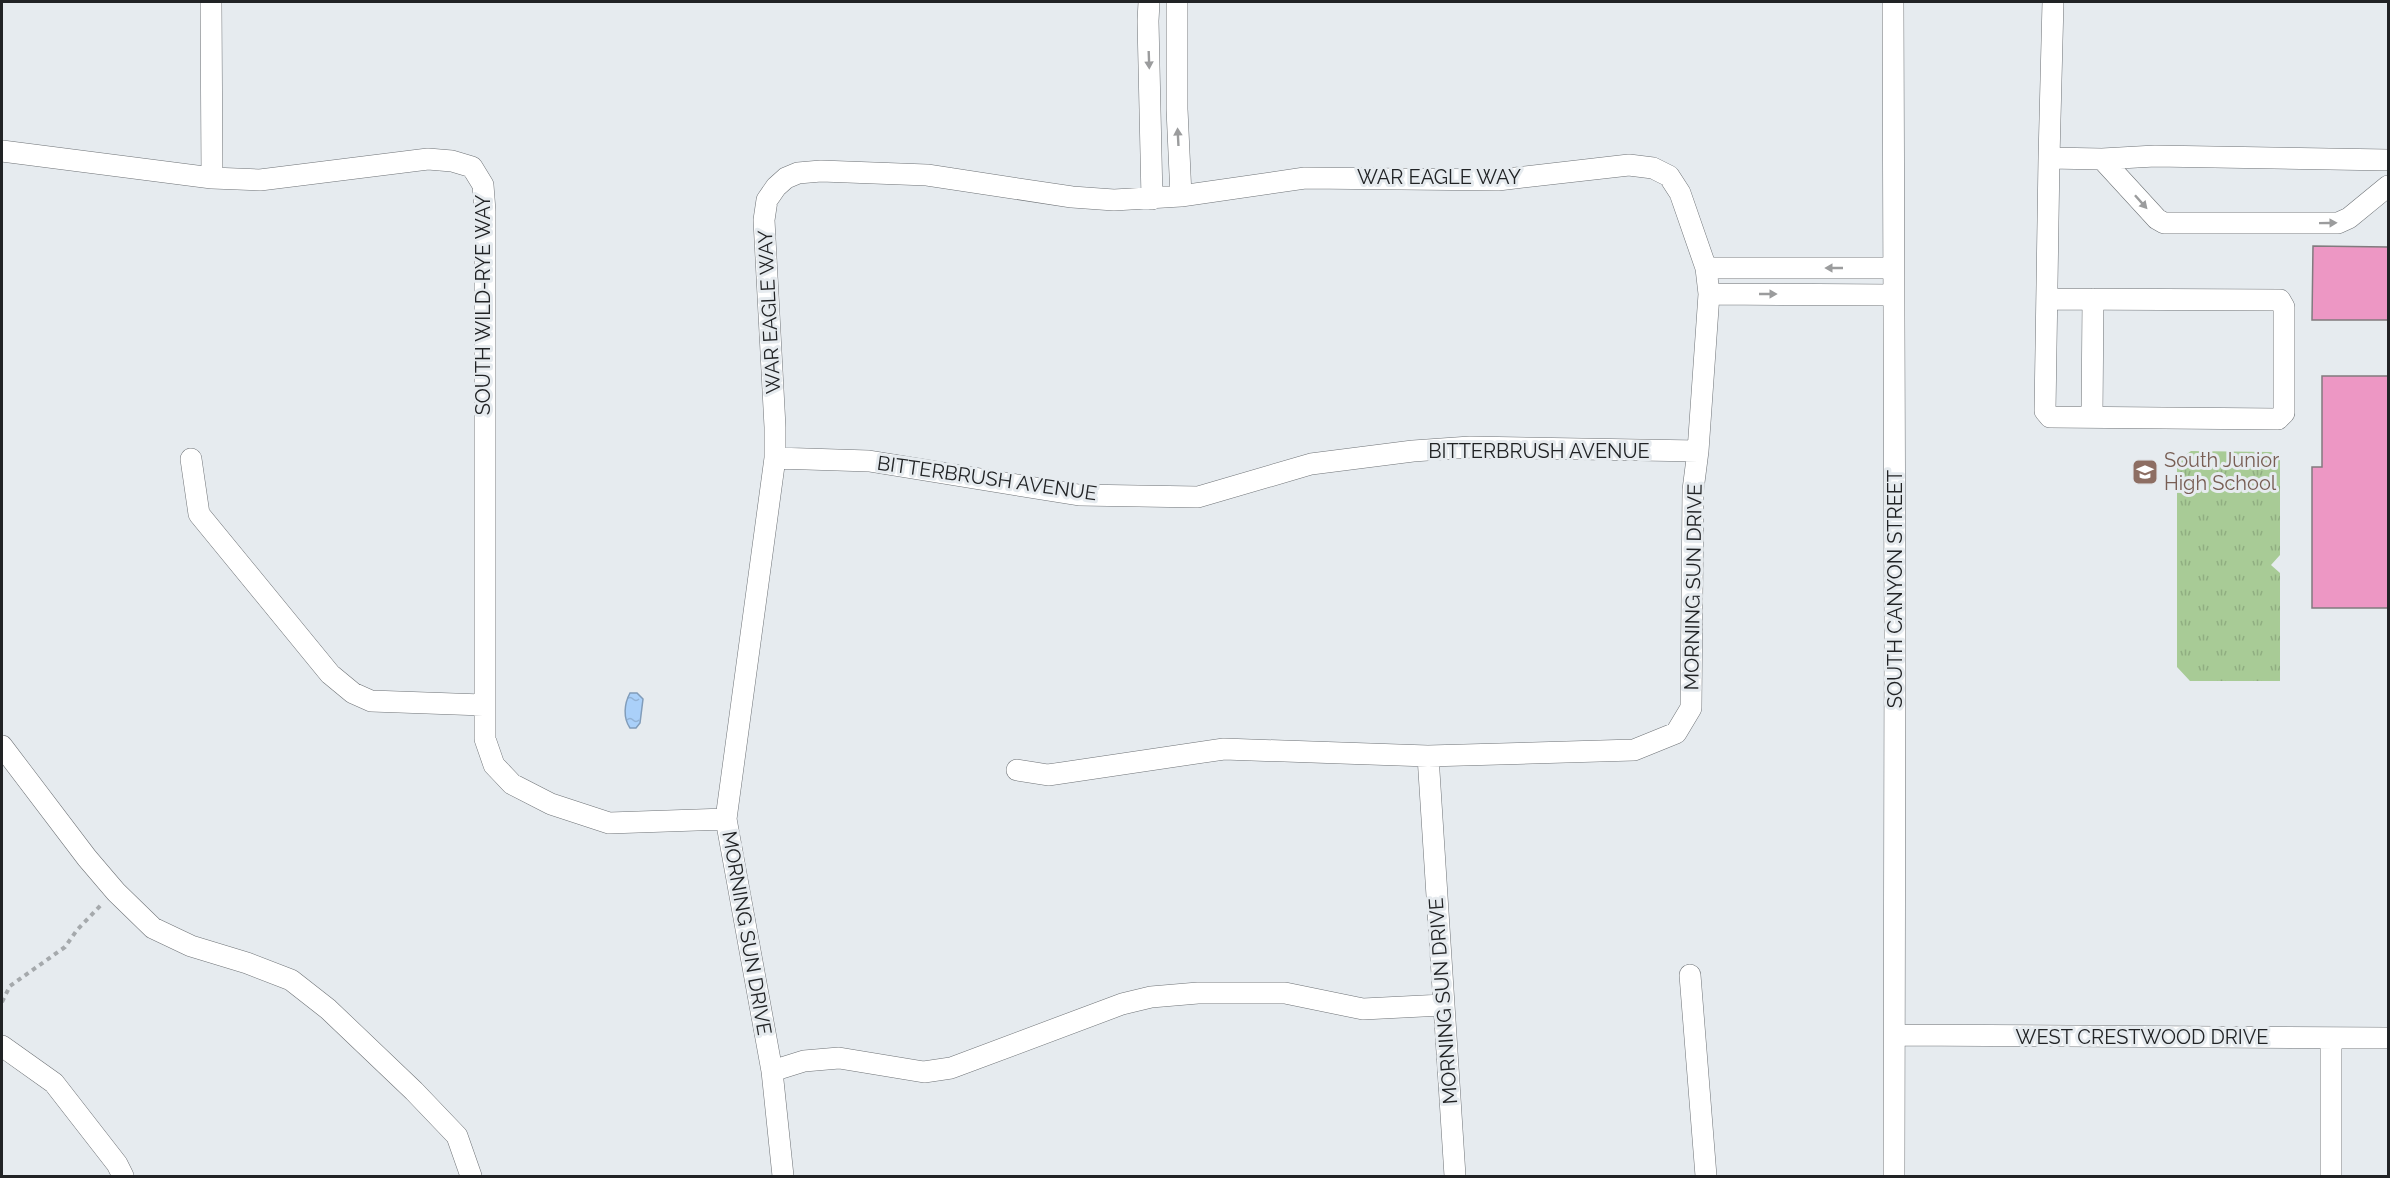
<svg xmlns="http://www.w3.org/2000/svg" width="2390" height="1178" viewBox="0 0 2390 1178" font-family="Raleway,sans-serif">
<style>
.park{fill:url(#park-tufts)}
.water{fill:url(#water-ripples);stroke:#819cb9;stroke-width:1.5}
.building{fill:#ed97c4;stroke:#817b7e;stroke-width:1.5}
.lines{fill:none;stroke-linecap:round;stroke-linejoin:round}
.minor-casing{stroke:#6e7276;stroke-width:22}
.path{stroke:#a5a9ac;stroke-width:4;stroke-dasharray:4.5 4.5;stroke-linecap:butt}
.minor{stroke:#fff;stroke-width:21}
.oneway{fill:#9b9c9d}
.labels{text-anchor:middle;stroke-width:6;stroke-linejoin:round;paint-order:stroke}
.street-label{font-size:20px;fill:#212325;stroke:#e6ebef}
.education-label{font-size:20px;fill:#785e54;stroke:#e6ebef;text-anchor:start}
</style>
<defs>
<pattern id="park-tufts" width="24" height="20" patternUnits="userSpaceOnUse" patternTransform="scale(1.5)"><rect width="24" height="20" fill="#a8cb96"/><path d="M3 7l-1-3M5 7V3M7 7l1-3M15 17l-1-3M17 17v-4M19 17l1-3" fill="none" stroke="#90ae81"/></pattern>
<pattern id="water-ripples" width="26" height="14" patternUnits="userSpaceOnUse" patternTransform="scale(1.5)"><rect width="26" height="14" fill="#aad0f9"/><path d="M2 4q2-2 4 0t4 0M15 11q2-2 4 0t4 0" fill="none" stroke="#92b2d5"/></pattern>
</defs>
<rect width="100%" height="100%" fill="#e6ebef"/>
<path class="park" d="M 2191,451 L 2271,452 L 2280,458 L 2280,555 L 2271,565 L 2280,573 L 2280,681 L 2190,681 L 2177,667 L 2177,461 Z"/>
<path class="water" d="M 630,693 L 637,693 L 643,699 L 640,723 L 636,728 L 630,728 C 623,718 624,704 630,693 Z"/>
<path class="building" d="M 2313,246 L 2388,247 L 2388,320 L 2312,320 Z
M 2322,376 L 2388,376 L 2388,608 L 2312,608 L 2312,467 L 2322,467 Z"/>
<g class="lines">
<g class="minor-casing">
<path id="minor" d="M 211,2 L 212,178 L 260,180 L 428,159 L 452,161 L 472,167 L 483,185 L 485,211 L 485,739 L 494,765 L 512,784 L 551,804 L 609,823 L 726,819 L 772,1071 L 783,1176
M 1149,2 L 1148,21 L 1152,199
M 1177,2 L 1177,109 L 1181,196
M 1893,2 L 1895,631 L 1894,1176
M 2053,2 L 2049,158 L 2102,159 L 2155,156 L 2388,160
M 2,151 L 212,178
M 2102,159 L 2157,219 L 2164,223 L 2338,223 L 2349,218 L 2388,186
M 1706,268 L 1893,268
M 1709,294 L 1893,295
M 2047,299 L 2280,300 L 2284,307 L 2284,413 L 2278,419 L 2050,417 L 2045,411 L 2049,158
M 2092,417 L 2093,299
M 775,458 L 869,461 L 1079,495 L 1198,497 L 1311,464 L 1413,451 L 1470,447 L 1698,451
M 191,459 L 199,514 L 330,674 L 353,693 L 371,701 L 483,705
M 2,746 L 87,858 L 116,892 L 153,928 L 191,946 L 247,963 L 291,980 L 328,1009 L 414,1091 L 457,1136 L 471,1176
M 1017,770 L 1048,775 L 1224,749 L 1428,756
M 726,819 L 775,458 L 775,427 L 764,220 L 767,200 L 776,187 L 786,178 L 798,173 L 821,171 L 927,175 L 1072,197 L 1114,200 L 1181,196 L 1305,178 L 1498,180 L 1629,165 L 1653,168 L 1669,176 L 1680,193 L 1706,268 L 1709,294 L 1698,451 L 1693,490 L 1691,708 L 1676,733 L 1634,750 L 1428,756 L 1455,1176
M 1690,975 L 1706,1176
M 1895,1035 L 2388,1038
M 2,1046 L 54,1083 L 117,1164 L 123,1176
M 772,1071 L 804,1061 L 839,1058 L 924,1072 L 951,1068 L 1122,1004 L 1151,997 L 1198,993 L 1285,993 L 1363,1009 L 1443,1005
M 2331,1176 L 2331,1038"/>
</g>
<path class="path" d="M 2,1002 L 10,986 L 65,947 L 77,930 L 102,904"/>
<use href="#minor" class="minor"/>
</g>
<defs><path id="oneway-solid" d="M-6-.8H1V-3.2L6.5 0L1 3.2V.8H-6Z" transform="scale(1.5)"/></defs>
<g class="oneway">
<use href="#oneway-solid" transform="translate(1149 60) rotate(88)"/>
<use href="#oneway-solid" transform="translate(1178 137) rotate(-93)"/>
<use href="#oneway-solid" transform="translate(2141 202) rotate(48)"/>
<use href="#oneway-solid" transform="translate(2328 223) rotate(-1)"/>
<use href="#oneway-solid" transform="translate(1834 268) rotate(180)"/>
<use href="#oneway-solid" transform="translate(1768 294)"/>
</g>
<defs>
<g id="school-square" transform="scale(1.35)"><rect x="-9" y="-9" width="18" height="18" rx="4" fill="#8d6e63" stroke="#e6ebef"/><path d="M0-5L7-2L0 1L-7-2ZM-4 1L0 2.5L4 1V4Q0 6-4 4Z" fill="#fff"/></g>
</defs>
<g fill-rule="evenodd">
<use href="#school-square" x="2145" y="472"/>
</g>
<g class="labels">
<g class="street-label">
<text x="1439" y="184">WAR EAGLE WAY</text>
<text transform="translate(483 305) rotate(-90)" y="7">SOUTH WILD-RYE WAY</text>
<text transform="translate(769 312) rotate(-93)" y="7">WAR EAGLE WAY</text>
<text x="1539" y="458">BITTERBRUSH AVENUE</text>
<text transform="translate(987 478) rotate(8)" y="7">BITTERBRUSH AVENUE</text>
<text transform="translate(1693 587) rotate(-89)" y="7">MORNING SUN DRIVE</text>
<text transform="translate(1895 589) rotate(-90)" y="7">SOUTH CANYON STREET</text>
<text transform="translate(747 933) rotate(80)" y="7">MORNING SUN DRIVE</text>
<text transform="translate(1443 1001) rotate(-94)" y="7">MORNING SUN DRIVE</text>
<text x="2142" y="1044">WEST CRESTWOOD DRIVE</text>
</g>
<g class="education-label">
<text x="2164" y="467">South Junior<tspan x="2164" dy="23">High School</tspan></text>
</g>
</g>
<rect width="2390" height="1178" fill="none" stroke="#212325" stroke-width="6"/>
</svg>
